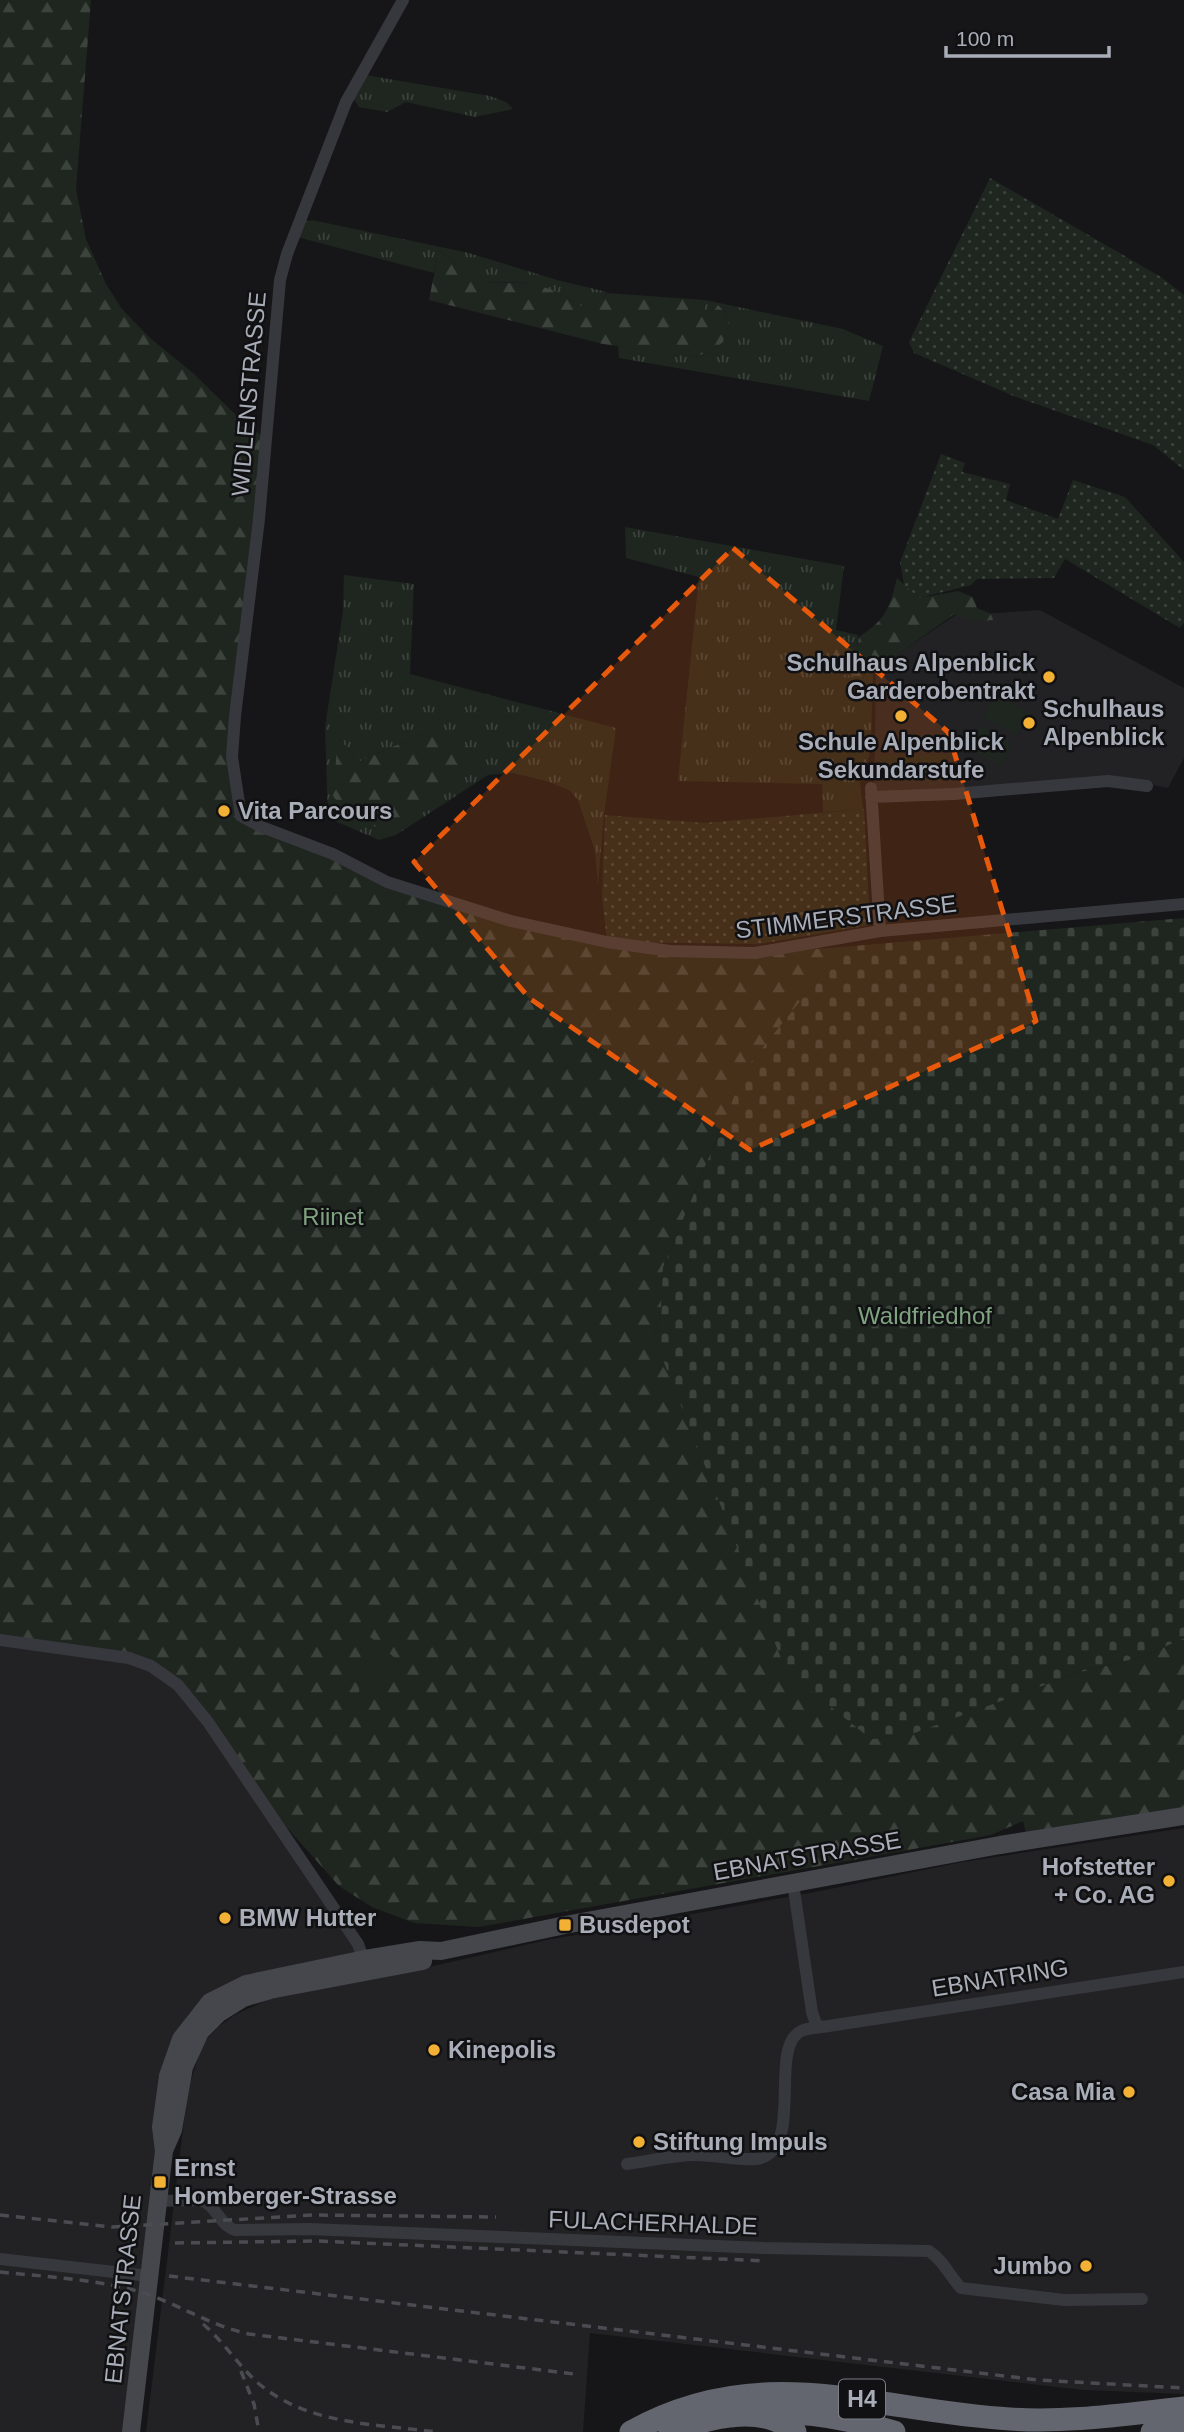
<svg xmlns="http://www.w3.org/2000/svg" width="1184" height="2432" viewBox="0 0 1184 2432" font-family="Helvetica,sans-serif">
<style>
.built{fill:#222225}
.grass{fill:url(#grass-tufts);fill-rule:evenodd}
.forest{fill:url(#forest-firs)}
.cemetery{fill:url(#cemetery-stones)}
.park{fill:#1e261f}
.garden{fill:url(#garden-dots)}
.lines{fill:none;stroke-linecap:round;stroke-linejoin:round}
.street{stroke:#37383d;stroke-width:12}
.secondary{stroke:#45474d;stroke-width:18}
.highway{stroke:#63666e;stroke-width:23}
.rail{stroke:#4a4c52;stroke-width:3.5;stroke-dasharray:9 7;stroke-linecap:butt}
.marked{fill:#e8590c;fill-opacity:0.2;stroke:#e8590c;stroke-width:5;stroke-dasharray:14 9;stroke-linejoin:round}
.poi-dot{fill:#f2b134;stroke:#111113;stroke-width:2.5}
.labels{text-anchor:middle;stroke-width:5;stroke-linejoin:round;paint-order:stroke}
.shield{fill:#111113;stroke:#7b7e86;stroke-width:2}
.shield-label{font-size:23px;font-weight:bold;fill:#a8adb8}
.street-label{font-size:24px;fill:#a8adb8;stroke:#111113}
.poi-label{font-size:24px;font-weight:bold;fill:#a8adb8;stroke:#111113;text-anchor:start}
.park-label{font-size:24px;fill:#7fa381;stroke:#111113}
</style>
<defs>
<pattern id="grass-tufts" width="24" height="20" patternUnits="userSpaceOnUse" patternTransform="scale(1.75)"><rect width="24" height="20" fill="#1e261f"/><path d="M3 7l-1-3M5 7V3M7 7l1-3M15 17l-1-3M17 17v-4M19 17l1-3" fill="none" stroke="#3c433d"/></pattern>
<pattern id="forest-firs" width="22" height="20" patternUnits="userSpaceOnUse" patternTransform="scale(1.75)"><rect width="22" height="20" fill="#1e261f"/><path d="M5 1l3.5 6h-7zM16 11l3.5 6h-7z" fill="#3c433d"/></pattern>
<pattern id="cemetery-stones" width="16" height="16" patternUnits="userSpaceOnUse" patternTransform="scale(1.75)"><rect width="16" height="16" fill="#1e261f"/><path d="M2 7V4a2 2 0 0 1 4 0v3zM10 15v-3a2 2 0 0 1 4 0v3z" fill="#3c433d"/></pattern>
<pattern id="garden-dots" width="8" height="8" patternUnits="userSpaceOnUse" patternTransform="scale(1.75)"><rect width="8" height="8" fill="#1e261f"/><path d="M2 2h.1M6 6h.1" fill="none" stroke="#3c433d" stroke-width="1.8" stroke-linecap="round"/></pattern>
</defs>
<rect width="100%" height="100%" fill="#161618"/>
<path class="built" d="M 1040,610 L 1184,688 L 1184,758 L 1168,788 L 1109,777 L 951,791 L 874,792 L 876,669 L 954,616 Z
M 0,1640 L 130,1658 L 178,1685 L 365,1959 L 271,1984 L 187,2043 L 131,2432 L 0,2432 Z
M 1184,1828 L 1184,2394 L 1083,2390 L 590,2333 L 583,2432 L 146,2432 L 188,2089 L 203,2043 L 218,2027 L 236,2014 L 270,1999 L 385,1977 L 547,1940 L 815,1892 L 963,1862 Z"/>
<path class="grass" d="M 365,75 L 490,96 L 506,102 L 513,109 L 475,117 L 406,102 L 387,112 L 359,107 L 353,98 Z
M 312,220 L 469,253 L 557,280 L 607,292 L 593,314 C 571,299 550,286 523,283 C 511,281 498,284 485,282 L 474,267 L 459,267 L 439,250 L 434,273 L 297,237 L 304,222 Z
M 705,300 L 843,329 L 883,346 L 869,401 L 619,358 L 618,346 L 695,357 L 710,352 L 723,342 L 728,326 L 726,312 L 718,305 L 705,316 Z
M 625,527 L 844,566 L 836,630 L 858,635 L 857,649 L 834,646 L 828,673 L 866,677 L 866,699 L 872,700 L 871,750 L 860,783 L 863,809 L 823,812 L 822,784 L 678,781 L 699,577 L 626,558 Z
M 344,575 L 414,584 L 410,674 L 616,728 L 604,815 L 598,884 L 595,851 L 578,800 L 569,790 L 546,781 L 513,773 L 488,775 L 396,835 L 379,840 L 328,818 L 325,727 L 343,611 ZM 429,731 L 333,796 L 339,738 L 358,762 Z"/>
<path class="forest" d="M 0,0 L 91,0 L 76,189 L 86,239 L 106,284 L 122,309 L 150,338 L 193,373 L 241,420 L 266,439 L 235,716 L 239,810 L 387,882 L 607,942 L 755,953 L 842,947 L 838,955 L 746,1068 L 663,1268 L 661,1314 L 654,1337 L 838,1711 L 871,1739 L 909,1734 L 1077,1673 L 1145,1656 L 1184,1638 L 1184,1808 L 1026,1833 L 1023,1821 L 991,1835 L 479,1927 L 414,1923 L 372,1907 L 339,1886 L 250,1786 L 208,1722 L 151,1666 L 0,1640 Z
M 439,250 L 459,267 L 474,267 L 485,282 C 497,284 507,282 519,283 C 547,283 570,299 592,313 L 607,293 L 705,300 L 705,316 L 718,305 L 726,313 L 728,326 L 723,342 L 710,352 L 694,357 L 603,344 L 429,300 Z
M 897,578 L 919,598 L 958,591 L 973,597 L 977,608 L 992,614 L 993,620 L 980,621 L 953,615 L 873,672 L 872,700 L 866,699 L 866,677 L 828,673 L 834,646 L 857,648 L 859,637 C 887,618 889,609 897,578 Z
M 429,731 L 468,746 L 474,762 L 434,801 L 387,830 L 352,820 L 333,796 L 338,737 L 358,762 Z"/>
<path class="cemetery" d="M 1184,918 L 1184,1638 L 1145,1656 L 1077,1673 L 909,1735 L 871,1739 L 786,1671 L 654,1337 L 661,1314 L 663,1268 L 746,1068 L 838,955 L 842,947 Z"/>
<path class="park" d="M 995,694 L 1029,712 L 1017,735 L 983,717 Z
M 979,725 L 1013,743 L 1001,766 L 967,748 Z
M 949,754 L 949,781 L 878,781 L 878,755 Z
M 362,1630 L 403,1665 L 359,1696 Z"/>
<path class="garden" d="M 990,178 L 1161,277 L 1184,295 L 1184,470 L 1153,445 L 1016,397 L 914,353 L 909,342 Z
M 941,454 L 965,463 L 962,472 L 1010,484 L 1006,500 L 1058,519 L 1073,480 L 1125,497 L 1184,562 L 1184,623 L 1180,628 L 1065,559 L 1054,578 L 977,579 L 971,585 L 919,598 L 904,585 L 900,562 Z
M 864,809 L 870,925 L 759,944 L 607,942 L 602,896 L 605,815 L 704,823 Z"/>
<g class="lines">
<path class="street" d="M 403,0 L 346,102 L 287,254 L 280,280 L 259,519 L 235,716 L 232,757 L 241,816 L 262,827 L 333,854 L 387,882 L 511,921 L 607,942 L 670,951 L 755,953 L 880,931 L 1184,904
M 871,788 L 880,931
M 871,797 L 954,794 L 1108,781 L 1147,786
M 0,1640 L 129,1658 L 151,1666 L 178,1685 L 208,1722 L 358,1944 L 365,1964
M 793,1883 L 812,2012 L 816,2024 L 822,2027 L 1184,1972
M 627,2164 C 649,2161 674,2155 696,2155 C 711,2155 749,2162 761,2158 C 804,2144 768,2048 801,2031 C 807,2028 816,2028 822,2027
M 157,2201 L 200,2200 C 217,2205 219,2225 235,2230 L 310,2229 L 764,2248 L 929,2251 C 943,2260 949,2275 961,2288 L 1064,2300 L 1142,2299
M 0,2259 L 149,2276"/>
<path class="secondary" d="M 165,2148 L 173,2130 L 184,2067 L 200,2032 L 219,2013 L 243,1998 L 270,1990 L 423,1961
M 131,2432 L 164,2151 L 161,2127 L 168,2076 L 181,2039 L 210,2002 L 246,1984 L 365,1959 L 420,1950 L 441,1951 L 565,1925 L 1000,1845 L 1184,1816"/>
<path class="highway" d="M 732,2416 C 788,2407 840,2416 894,2432
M 631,2432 C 762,2359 874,2411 1010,2419 C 1068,2423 1126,2414 1184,2408
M 670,2432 C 707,2418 762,2402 795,2432
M 1152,2432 L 1184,2427"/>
<path class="rail" d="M 0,2215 L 112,2227 L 313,2215 L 496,2217
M 175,2243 L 317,2241 L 766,2261
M 0,2272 C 47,2277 98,2279 144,2293 C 180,2305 211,2326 249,2334 L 574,2374
M 169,2276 L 1038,2380 L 1184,2388
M 203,2324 C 223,2341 238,2365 258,2383 C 307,2425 376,2424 437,2432
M 241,2371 L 254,2404 L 259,2432"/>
</g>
<path class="marked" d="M 733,548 L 948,732 L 1036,1021 L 750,1150 L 529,998 L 414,862 Z"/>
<g class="poi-dot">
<circle cx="1049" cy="677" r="7"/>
<circle cx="901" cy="716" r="7"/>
<circle cx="1029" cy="723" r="7"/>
<circle cx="224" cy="811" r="7"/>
<circle cx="1169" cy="1881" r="7"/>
<circle cx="225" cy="1918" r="7"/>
<rect x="558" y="1918" width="14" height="14" rx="3.5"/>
<circle cx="434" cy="2050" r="7"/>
<circle cx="1129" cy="2092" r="7"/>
<circle cx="639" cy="2142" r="7"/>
<rect x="153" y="2175" width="14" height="14" rx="3.5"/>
<circle cx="1086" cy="2266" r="7"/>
</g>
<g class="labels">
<rect class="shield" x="839" y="2379.5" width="46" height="39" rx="5"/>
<g class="shield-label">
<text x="862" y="2407">H4</text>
</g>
<g class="street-label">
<text transform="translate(249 394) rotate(-85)" y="8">WIDLENSTRASSE</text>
<text transform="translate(846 917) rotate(-7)" y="8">STIMMERSTRASSE</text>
<text transform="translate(807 1856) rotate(-10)" y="8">EBNATSTRASSE</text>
<text transform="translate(1000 1978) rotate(-9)" y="8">EBNATRING</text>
<text transform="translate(653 2223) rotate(2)" y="8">FULACHERHALDE</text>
<text transform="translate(123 2289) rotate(-84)" y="8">EBNATSTRASSE</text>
</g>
<g class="poi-label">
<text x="1035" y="671" text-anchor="end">Schulhaus Alpenblick<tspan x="1035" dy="28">Garderobentrakt</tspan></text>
<text x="1043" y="717">Schulhaus<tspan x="1043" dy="28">Alpenblick</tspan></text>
<text x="901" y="750" text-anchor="middle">Schule Alpenblick<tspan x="901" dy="28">Sekundarstufe</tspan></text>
<text x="238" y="819">Vita Parcours</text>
<text x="1155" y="1875" text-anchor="end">Hofstetter<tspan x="1155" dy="28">+ Co. AG</tspan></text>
<text x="239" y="1926">BMW Hutter</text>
<text x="579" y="1933">Busdepot</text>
<text x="448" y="2058">Kinepolis</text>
<text x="1115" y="2100" text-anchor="end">Casa Mia</text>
<text x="653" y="2150">Stiftung Impuls</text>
<text x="174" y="2176">Ernst<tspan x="174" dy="28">Homberger-Strasse</tspan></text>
<text x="1072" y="2274" text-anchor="end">Jumbo</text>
</g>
<g class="park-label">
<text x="333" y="1225">Riinet</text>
<text x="925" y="1324">Waldfriedhof</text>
</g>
</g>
<path d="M946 46v10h163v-10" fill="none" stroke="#a8adb8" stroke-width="3.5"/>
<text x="956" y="46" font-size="21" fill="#a8adb8" stroke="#111113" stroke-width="5" paint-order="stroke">100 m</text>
</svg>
